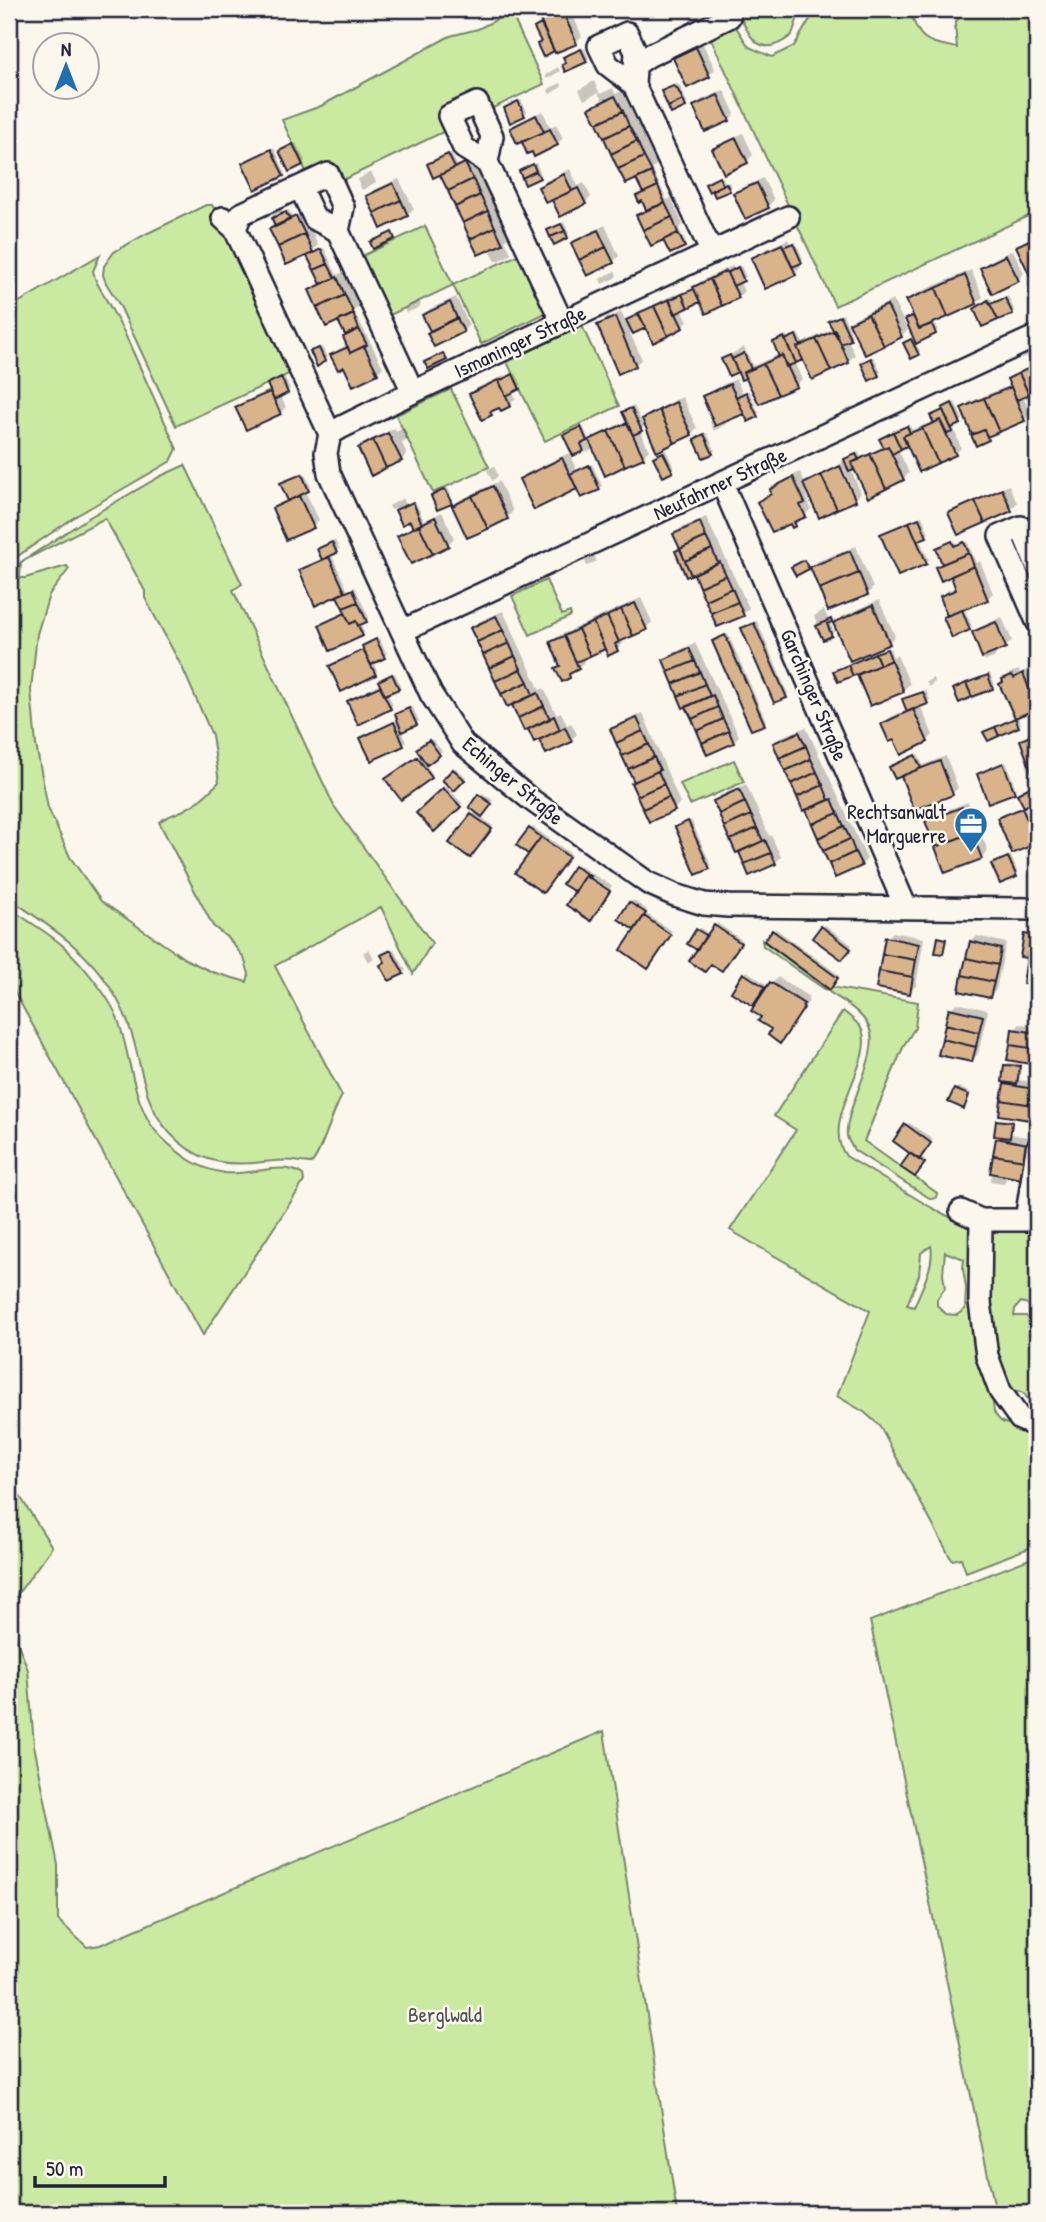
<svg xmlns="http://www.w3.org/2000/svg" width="1046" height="2222" viewBox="0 0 1046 2222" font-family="'Patrick Hand',sans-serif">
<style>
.green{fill:#caeaa2;stroke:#76866e;stroke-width:2;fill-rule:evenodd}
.shadow{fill:#0003}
.building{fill:#d9b48b;stroke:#22223b;stroke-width:2}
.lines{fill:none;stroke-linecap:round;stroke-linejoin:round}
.minor-casing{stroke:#22223b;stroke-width:26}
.minor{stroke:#fbf7ec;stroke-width:21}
.labels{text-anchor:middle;stroke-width:5;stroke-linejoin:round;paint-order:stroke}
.street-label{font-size:21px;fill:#22223b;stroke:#fbf7ec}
.poi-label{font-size:21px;fill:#22223b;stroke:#fbf7ec;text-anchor:end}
.park-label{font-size:21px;fill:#4c5455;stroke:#fbf7ec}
</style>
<rect width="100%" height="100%" fill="#fbf7ec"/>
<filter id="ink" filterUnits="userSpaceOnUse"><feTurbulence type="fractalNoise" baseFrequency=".0143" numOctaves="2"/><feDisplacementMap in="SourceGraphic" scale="14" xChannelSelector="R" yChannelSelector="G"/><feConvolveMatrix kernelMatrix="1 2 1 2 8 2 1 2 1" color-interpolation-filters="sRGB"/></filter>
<g filter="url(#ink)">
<path class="green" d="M 517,9 L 524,9 L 512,15 L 544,84 L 491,109 L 482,94 L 439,116 L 445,131 L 341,181 L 309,178 L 282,120 L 321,106 L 450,36 L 478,29 Z
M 737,9 L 809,9 L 799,14 L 792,35 C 759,62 749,36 737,9 Z
M 834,9 L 909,9 C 921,42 923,41 957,48 L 955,24 L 964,9 L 1037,9 L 1037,212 L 835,306 L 709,35 L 734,24 L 749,47 L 772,57 L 794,46 L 810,19 Z
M 206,205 L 212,205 L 230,237 L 293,372 L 176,426 L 119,304 L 106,283 L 103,275 L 104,266 L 114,252 L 146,234 Z
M 425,226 L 453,285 L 522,253 L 550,311 L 481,344 L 453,285 L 388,316 L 360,257 Z
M 100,255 L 93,271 L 96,281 L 124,332 L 177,449 L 171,461 L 76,516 L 15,558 L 9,569 L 9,308 Z
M 582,326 L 619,406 L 545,441 L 507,362 Z
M 451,389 L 489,467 L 433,493 L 396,415 Z
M 185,465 L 242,584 L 233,590 L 334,806 L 432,943 L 413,974 L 381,907 L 275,966 L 342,1096 C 334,1107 319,1160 311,1163 C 309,1163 302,1162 300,1162 C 287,1159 276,1161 263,1162 C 230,1166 205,1164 179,1142 C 145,1113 144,1077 133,1038 C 128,1020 121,1004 111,989 C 87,949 46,924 9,898 L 9,581 L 21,562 L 88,518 L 161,476 ZM 105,518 L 145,591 L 145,598 L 183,669 L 212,735 L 219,782 C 208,793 198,803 184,810 C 175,814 167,816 159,822 L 213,926 L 229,939 L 244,958 L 249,974 L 247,982 L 212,972 L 185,959 L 101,901 L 70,857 L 48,808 L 36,745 L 31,690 L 37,634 L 49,595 L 69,569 L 67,566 L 25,578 L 20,578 L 21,562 Z
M 546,580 L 562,615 L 570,612 L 571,616 L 530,635 L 512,596 Z
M 734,760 L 744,782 L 690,805 L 680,784 Z
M 9,908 C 26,920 46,931 62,945 C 79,960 109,996 117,1017 C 131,1053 132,1109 161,1137 C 180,1155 198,1169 225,1173 C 249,1176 285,1160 303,1175 L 304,1181 L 298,1191 L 203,1335 L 9,982 Z
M 762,940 L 829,990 L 831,987 L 918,1002 L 915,1028 L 904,1045 L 864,1141 L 937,1193 L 936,1198 L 931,1199 L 854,1150 C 852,1146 848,1141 847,1136 C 844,1107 882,1054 869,1027 C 860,1009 836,997 820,986 C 801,973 782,959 763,946 Z
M 843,1011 C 849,1016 859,1023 862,1030 C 875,1063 819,1120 846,1156 L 932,1208 L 971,1228 L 994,1412 C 1000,1423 1006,1426 1018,1423 L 1037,1435 L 1037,1545 L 966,1572 L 961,1558 L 953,1560 L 950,1557 L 879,1425 L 864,1412 L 837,1396 L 870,1311 L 730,1230 L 796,1130 L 774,1116 ZM 931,1246 C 935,1265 921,1289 914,1307 L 907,1305 L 919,1275 L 921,1253 ZM 945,1252 L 964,1259 L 963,1269 L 966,1288 L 965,1309 L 957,1315 L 946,1314 L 937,1305 L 937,1299 L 945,1288 L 943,1274 Z
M 991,1228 L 1037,1230 L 1037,1310 L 1030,1309 L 1028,1304 L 1021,1302 L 1015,1309 L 1014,1316 L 1026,1316 L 1037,1326 L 1037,1420 L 1031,1414 C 1030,1395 1023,1389 1004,1389 L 984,1304 Z
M 9,1479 L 52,1547 L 9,1606 Z
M 1037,1556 L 1037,2213 L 996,2213 L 870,1621 Z
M 10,1622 L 28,1670 L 34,1745 L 58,1865 L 58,1920 L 87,1947 L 100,1945 L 604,1731 L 677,2213 L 9,2213 Z"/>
<path class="shadow" d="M 560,9 L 570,9 L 582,36 L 576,42 L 543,54 L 538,25 L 543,23 L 542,21 L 548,14 Z
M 610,9 L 626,9 L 613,16 Z
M 687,9 L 703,9 L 706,13 L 691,22 L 685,10 Z
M 702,42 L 715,69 L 709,75 L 675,58 L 681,52 Z
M 584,48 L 589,58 L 586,61 L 566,63 L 565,57 L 568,54 Z
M 558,67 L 560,71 L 547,79 L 545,75 Z
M 594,81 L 600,94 L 613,88 L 615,94 L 622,91 L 657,164 L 652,169 L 667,200 L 671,198 L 683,225 L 679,229 L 686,243 L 684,245 L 664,237 L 638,215 L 647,208 L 643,199 L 638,196 L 644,192 L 592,108 L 602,100 L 598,93 L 584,100 L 579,90 Z
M 561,83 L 562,86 L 560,88 L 550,94 L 548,91 L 550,88 Z
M 677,84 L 680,86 L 687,103 L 685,106 L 665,89 Z
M 724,90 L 735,114 L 729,120 L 695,106 L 701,100 Z
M 521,100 L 527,112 L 524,114 L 508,106 Z
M 543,111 L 550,127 L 556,124 L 563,138 L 557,144 L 528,152 L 523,140 L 512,129 L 518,123 Z
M 743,133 L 753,155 L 747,161 L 715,150 L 721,144 Z
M 296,143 L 305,161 L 302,164 L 284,149 Z
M 274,148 L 285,172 L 283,175 L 247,161 Z
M 451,153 L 457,165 L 471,158 L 508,236 L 505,240 L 511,253 L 508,256 L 496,262 L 491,251 L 496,245 L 479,253 L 441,172 L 429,164 Z
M 536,163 L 541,174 L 539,177 L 521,171 Z
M 570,169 L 578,186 L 584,183 L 591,197 L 585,203 L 540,187 L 546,181 Z
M 371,172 L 376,182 L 362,190 L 357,180 Z
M 722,176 L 726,184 L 729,182 L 731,187 L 729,189 L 707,184 Z
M 763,178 L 774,200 L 768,206 L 736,194 L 742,188 Z
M 399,179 L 414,209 L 407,215 L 368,197 L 374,190 Z
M 280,207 L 283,213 L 289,210 L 292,217 L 303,212 L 318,245 L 310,254 L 324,248 L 337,275 L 343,272 L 359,306 L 354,311 L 383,367 L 377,373 L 345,365 L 332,355 L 339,349 L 349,344 L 339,319 L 311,290 L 321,282 L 308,253 L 276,225 L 271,213 Z
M 564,222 L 569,234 L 567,236 L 552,228 Z
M 605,225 L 619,256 L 613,262 L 573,244 L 579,238 Z
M 1037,234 L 1037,273 L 1032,276 L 1018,246 L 1025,240 Z
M 788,239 L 790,244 L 796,242 L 803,259 L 799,262 L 801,267 L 795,273 L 753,259 L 759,253 Z
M 1013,250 L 1024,273 L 1018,280 L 982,268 L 988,262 Z
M 732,266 L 734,269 L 741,266 L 746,277 L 739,281 L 744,291 L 738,297 L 701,299 L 682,309 L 688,321 L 682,327 L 646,325 L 630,333 L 642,359 L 635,365 L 599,325 L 605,319 L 621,312 L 626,323 L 647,308 L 675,294 L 676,297 L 695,288 L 701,281 Z
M 971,270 L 983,297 L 976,303 L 934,321 L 938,330 L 915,342 L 920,351 L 918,354 L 906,344 L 919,337 L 907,320 L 915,315 L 908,301 L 915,294 Z
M 615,271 L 617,275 L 615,278 L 602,284 L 600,279 L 603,277 Z
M 1037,279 L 1037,297 L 1031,283 Z
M 1008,296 L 1014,310 L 1012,313 L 979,307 L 991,298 L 993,303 Z
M 456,297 L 469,325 L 463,331 L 429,333 L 431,331 L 424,316 L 430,309 Z
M 893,300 L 908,330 L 901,336 L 851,323 L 857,317 Z
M 419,301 L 421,305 L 418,308 L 406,313 L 404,309 L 407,307 Z
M 843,314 L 852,336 L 848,340 L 855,355 L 848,361 L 813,377 L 803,357 L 794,362 L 802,379 L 796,385 L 745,376 L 723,359 L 744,347 L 753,366 L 780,354 L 775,342 L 778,339 L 787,335 L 788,339 L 798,334 L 803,343 L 834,328 L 830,321 Z
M 322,347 L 327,357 L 324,360 L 312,352 Z
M 874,357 L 881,372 L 878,374 L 863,363 Z
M 1030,368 L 1034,378 L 1037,374 L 1037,397 L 1033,399 L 1030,392 L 1023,396 L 1030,414 L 1024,420 L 989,435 L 988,439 L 963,408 L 969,402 L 1011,385 L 1009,379 L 1011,376 Z
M 516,373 L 522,385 L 512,391 L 516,398 L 510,404 L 498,406 L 491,413 L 482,417 L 471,394 L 477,388 L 505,375 L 506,378 Z
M 284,376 L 290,389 L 280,395 L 286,407 L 280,413 L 238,408 L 244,402 L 271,389 L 269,384 Z
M 736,379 L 743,394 L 749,391 L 759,413 L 757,415 L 744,410 L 724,420 L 726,424 L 714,431 L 710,422 L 714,418 L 704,397 L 710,391 Z
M 682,397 L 697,428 L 691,434 L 644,419 L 650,413 Z
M 955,402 L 963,420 L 953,426 L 961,448 L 955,454 L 908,443 L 898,449 L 909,473 L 903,479 L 855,467 L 851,470 L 861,493 L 856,498 L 844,470 L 805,491 L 811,509 L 795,525 L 759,502 L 773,492 L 772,489 L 779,483 L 800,472 L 805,483 L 808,482 L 841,464 L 843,459 L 859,452 L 861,457 L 885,446 L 881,439 L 884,436 L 909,425 L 912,430 L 934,421 L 932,416 L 935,413 Z
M 634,406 L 644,427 L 639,430 L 649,450 L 643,456 L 595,448 L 587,452 L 585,449 L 574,454 L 565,435 L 568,433 L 583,426 L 589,440 L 628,420 L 624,412 Z
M 404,427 L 409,439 L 402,443 L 407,454 L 401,460 L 360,448 L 366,442 L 395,428 L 396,432 Z
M 707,433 L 715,450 L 712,452 L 696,439 Z
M 666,450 L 674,468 L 672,471 L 655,457 Z
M 569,453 L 577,471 L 592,464 L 602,486 L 599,489 L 521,479 L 527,473 Z
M 494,466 L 498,476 L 492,481 L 487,470 Z
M 304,472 L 311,487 L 305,491 L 319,520 L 313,526 L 274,509 L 280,503 L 289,498 L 285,481 Z
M 499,481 L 513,511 L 507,518 L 454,506 L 460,500 Z
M 1009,485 L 1017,503 L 1011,509 L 951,514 L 957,508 Z
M 448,488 L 453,500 L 451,502 L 433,496 Z
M 403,498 L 406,505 L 415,501 L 424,521 L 442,512 L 454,538 L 448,544 L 399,536 L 414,526 L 411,518 L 402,522 L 396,508 L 391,510 L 389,506 Z
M 922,516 L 929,533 L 919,538 L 929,560 L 899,574 L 885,532 Z
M 706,517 L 749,608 L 743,614 L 718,625 L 693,571 L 677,551 L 682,548 L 675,534 L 681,528 Z
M 335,540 L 339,549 L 331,554 L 348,591 L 355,587 L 369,618 L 360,623 L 364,632 L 362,635 L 323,623 L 347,613 L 338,593 L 304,568 L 323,559 L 319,549 Z
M 954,540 L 957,545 L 967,541 L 976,563 L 980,561 L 993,593 L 987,599 L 964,608 L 972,626 L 969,629 L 949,615 L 942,596 L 948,590 L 957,587 L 952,574 L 939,565 L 944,563 L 938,548 Z
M 856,546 L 873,588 L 867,594 L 812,567 L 818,561 Z
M 594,556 L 597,561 L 587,566 L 585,561 Z
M 641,598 L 652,622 L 646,628 L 621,640 L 623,643 L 617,650 L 606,647 L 582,657 L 584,662 L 569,676 L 557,668 L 562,664 L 552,642 L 558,636 Z
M 879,600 L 895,636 L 889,642 L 835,623 L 841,617 Z
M 824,610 L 834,632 L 823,637 L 814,616 Z
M 503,611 L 540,690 L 544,688 L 556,714 L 561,712 L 567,725 L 571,723 L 577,734 L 571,740 L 547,752 L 540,737 L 529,726 L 525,729 L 472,628 L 478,622 Z
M 1002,617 L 1012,641 L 1005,647 L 995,651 L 996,655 L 994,658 L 985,661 L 974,633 L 980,627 Z
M 757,621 L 788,694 L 786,696 L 746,626 Z
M 728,634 L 766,721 L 764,723 L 717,639 Z
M 379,638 L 387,654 L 373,662 L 377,671 L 375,674 L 331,666 L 365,649 L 364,646 L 366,644 Z
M 695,643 L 739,736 L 733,742 L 708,752 L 665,660 L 671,654 Z
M 890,648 L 893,657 L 897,655 L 910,684 L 903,690 L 871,704 L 858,672 L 835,671 Z
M 1030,668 L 1037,686 L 1037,707 L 1017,715 L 1021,723 L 1018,726 L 988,730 L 1016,717 L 1004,680 L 1010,673 L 1019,670 L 1020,673 Z
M 395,673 L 400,685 L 387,692 L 393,705 L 359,723 L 352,699 L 382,685 L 383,679 Z
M 990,673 L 995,685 L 992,688 L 957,687 Z
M 933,678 L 935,682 L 929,687 L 926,682 Z
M 926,690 L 930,700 L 920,705 L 933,735 L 927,741 L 883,724 L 889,718 L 908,709 L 905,700 L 907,697 Z
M 412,706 L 419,721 L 401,730 L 406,742 L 371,759 L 362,738 L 399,720 L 397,715 Z
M 643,713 L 680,803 L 674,809 L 650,820 L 612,730 L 619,724 Z
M 806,727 L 867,859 L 861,865 L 836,876 L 775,744 L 781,737 Z
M 1037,731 L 1037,772 L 1034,774 L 1022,740 L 1028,734 Z
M 432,739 L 442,751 L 425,764 L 433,775 L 431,777 L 390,776 L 422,754 L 421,747 Z
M 918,754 L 923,765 L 946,756 L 958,788 L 952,794 L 891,767 Z
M 1006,762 L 1016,789 L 1014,791 L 979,774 Z
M 456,768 L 466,777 L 454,789 L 444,780 Z
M 1037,776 L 1037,782 L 1032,785 L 1037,796 L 1035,799 L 1028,782 Z
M 746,784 L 769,836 L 771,835 L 781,857 L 775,863 L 750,874 L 715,801 L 721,795 Z
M 447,787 L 462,803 L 434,830 L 418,813 Z
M 482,793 L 493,800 L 480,816 L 493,826 L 472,854 L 452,843 L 476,811 L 480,795 Z
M 968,802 L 988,851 L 982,857 L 946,871 L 927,821 L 933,815 Z
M 1025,807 L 1037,836 L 1036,842 L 1002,816 Z
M 691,820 L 711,865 L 708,868 L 679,825 Z
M 533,827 L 571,854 L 546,888 L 531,854 L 519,845 Z
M 1037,846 L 1037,856 L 1034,858 L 1031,851 Z
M 1011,856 L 1018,873 L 1016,875 L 996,862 Z
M 578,865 L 612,886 L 593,916 L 577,892 L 576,867 Z
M 633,900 L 647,910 L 645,913 L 672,931 L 650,964 L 637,930 L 620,919 Z
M 717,923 L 742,940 L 724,967 L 690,943 L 700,928 L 709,934 Z
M 825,925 L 852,945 L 845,956 L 822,928 Z
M 776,929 L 839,975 L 832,985 L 773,931 Z
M 893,932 L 924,938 L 916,986 L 909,992 L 887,938 Z
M 1028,932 L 1037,934 L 1037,984 L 1025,982 L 1029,956 L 1025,935 Z
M 977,936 L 1006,943 L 996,990 L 990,996 L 971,942 Z
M 369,949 L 374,958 L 368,962 L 363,953 Z
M 394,949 L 406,970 L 403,973 L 386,961 L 386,953 Z
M 747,971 L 766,984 L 755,1001 L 733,991 Z
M 778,977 L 809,997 L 807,999 L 809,1001 L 780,1041 L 774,1029 L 772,983 Z
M 957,1003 L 988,1010 L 978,1054 L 971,1061 L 950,1009 Z
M 1020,1024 L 1037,1026 L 1037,1064 L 1014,1030 Z
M 1008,1063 L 1021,1064 L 1019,1080 L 1037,1083 L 1036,1112 L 1030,1118 L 1005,1085 L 1009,1082 L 1006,1065 Z
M 958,1087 L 971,1093 L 966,1104 L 955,1090 Z
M 1000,1119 L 1014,1120 L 1011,1134 L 1033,1138 L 1027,1171 L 1008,1175 L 1004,1183 L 990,1181 L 991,1177 L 995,1172 L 997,1139 L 1001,1136 L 998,1121 Z
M 909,1123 L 933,1139 L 921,1157 L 926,1160 L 917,1172 L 907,1125 Z"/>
<path class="building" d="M 562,10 L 577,44 L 555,53 L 540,20 Z
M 541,24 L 554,51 L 543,57 L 537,44 L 541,42 L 534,28 Z
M 696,47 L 710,77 L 687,88 L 673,58 Z
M 581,49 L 587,62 L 565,72 L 562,65 L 566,63 L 563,57 Z
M 673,86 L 677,88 L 683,100 L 668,107 L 661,91 Z
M 718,95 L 730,121 L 705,132 L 693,106 Z
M 615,96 L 623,111 L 597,123 L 589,108 Z
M 683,100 L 686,107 L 671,114 L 668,107 Z
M 518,101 L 525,116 L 510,123 L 504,108 Z
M 623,111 L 629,126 L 604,138 L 597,123 Z
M 536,115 L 544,132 L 517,144 L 510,128 Z
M 629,126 L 637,141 L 611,154 L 604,138 Z
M 550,129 L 558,145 L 534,157 L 532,152 L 527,154 L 522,142 Z
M 736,138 L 748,163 L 724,174 L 712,149 Z
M 637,141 L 644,157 L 618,169 L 611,154 Z
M 293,144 L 303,165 L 289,172 L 279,151 Z
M 271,149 L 284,176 L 255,190 L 242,163 Z
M 448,154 L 455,168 L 433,178 L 427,164 Z
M 644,157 L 652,172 L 626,184 L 618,169 Z
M 465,163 L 473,179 L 448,191 L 440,175 Z
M 533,164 L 536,171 L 522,178 L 519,171 Z
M 536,171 L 540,178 L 525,185 L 522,178 Z
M 651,172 L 658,186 L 643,193 L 636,179 Z
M 564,174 L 572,191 L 546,203 L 538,187 Z
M 719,177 L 723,185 L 709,192 L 705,184 Z
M 473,179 L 480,195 L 455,207 L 448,191 Z
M 393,183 L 401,200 L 374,213 L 366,196 Z
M 726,183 L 730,191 L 715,197 L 712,190 Z
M 757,183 L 769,208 L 745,219 L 733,193 Z
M 658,186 L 665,203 L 646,210 L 642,201 L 639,203 L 636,196 Z
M 578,188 L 586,204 L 560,217 L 552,200 Z
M 480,195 L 488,211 L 463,223 L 455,207 Z
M 401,200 L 408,216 L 381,229 L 374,213 Z
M 665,203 L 672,217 L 643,230 L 636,215 Z
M 488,211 L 495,227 L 470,239 L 463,223 Z
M 286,212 L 290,220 L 275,227 L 272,218 Z
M 296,216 L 305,234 L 278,247 L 269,229 Z
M 672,217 L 678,233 L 651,246 L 643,230 Z
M 561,224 L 565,231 L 550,237 L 547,230 Z
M 495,227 L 503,244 L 478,255 L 470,239 Z
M 598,230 L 606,247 L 579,260 L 571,243 Z
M 565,231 L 568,238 L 554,245 L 550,237 Z
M 392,232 L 395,239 L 373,249 L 370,242 Z
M 678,233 L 685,247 L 670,254 L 663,240 Z
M 305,234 L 313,253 L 286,265 L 278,247 Z
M 1034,238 L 1037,245 L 1037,275 L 1031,278 L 1016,246 Z
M 793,243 L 802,263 L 792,267 L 783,247 Z
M 782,244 L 796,275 L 765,289 L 751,258 Z
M 606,247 L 614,263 L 587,276 L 579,260 Z
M 321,249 L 328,264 L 314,270 L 307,256 Z
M 1006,255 L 1019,281 L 992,294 L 980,268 Z
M 328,264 L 335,278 L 321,284 L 314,270 Z
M 738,267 L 744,281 L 733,286 L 727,273 Z
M 726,271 L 739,298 L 722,306 L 710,279 Z
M 965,275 L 977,304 L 948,317 L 936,288 Z
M 337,277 L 345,295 L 317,308 L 309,290 Z
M 710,279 L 722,306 L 706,314 L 693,287 Z
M 936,288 L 948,317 L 919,329 L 906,300 Z
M 694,289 L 700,302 L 688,308 L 682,294 Z
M 682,294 L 688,308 L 675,314 L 669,300 Z
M 345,295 L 354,314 L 326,327 L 317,308 Z
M 1005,298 L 1013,314 L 998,320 L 990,304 Z
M 669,299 L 683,328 L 668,336 L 654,306 Z
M 988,300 L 998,320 L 982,327 L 974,309 Z
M 450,302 L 457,318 L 430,331 L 422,315 Z
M 887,305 L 902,337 L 884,346 L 868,314 Z
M 654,306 L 668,336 L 653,343 L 638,313 Z
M 353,314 L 359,329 L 345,335 L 338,321 Z
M 639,314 L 646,328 L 633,334 L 626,320 Z
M 868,314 L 884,346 L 865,355 L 849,323 Z
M 840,316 L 851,340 L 841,344 L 828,321 Z
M 913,316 L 919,329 L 932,324 L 936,334 L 916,344 L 905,319 Z
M 615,317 L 636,366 L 618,374 L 597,325 Z
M 457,318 L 464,332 L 434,347 L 427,333 Z
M 359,329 L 367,345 L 350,353 L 343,337 Z
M 835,330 L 849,363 L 831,371 L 816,339 Z
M 796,335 L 800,346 L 797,347 L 803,360 L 796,363 L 785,340 Z
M 784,337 L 796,363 L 786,367 L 782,355 L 779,357 L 773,342 Z
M 816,339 L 831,371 L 812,380 L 797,347 Z
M 911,339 L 919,355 L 911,359 L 903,343 Z
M 364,346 L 378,374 L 353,386 L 344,367 L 338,370 L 330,355 L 348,347 L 350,353 Z
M 319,348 L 325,361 L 317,367 L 310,351 Z
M 443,353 L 447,360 L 428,369 L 424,362 Z
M 744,353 L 751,369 L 743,373 L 746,378 L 741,380 L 732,359 Z
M 730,355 L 738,372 L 729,376 L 721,359 Z
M 782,355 L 797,387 L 778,395 L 763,364 Z
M 871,358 L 879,376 L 869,381 L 861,363 Z
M 763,364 L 778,395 L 759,404 L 743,373 Z
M 1027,369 L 1035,386 L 1033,388 L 1037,397 L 1032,401 L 1019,373 Z
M 1019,373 L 1029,395 L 1017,400 L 1007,379 Z
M 513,374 L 520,389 L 506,396 L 499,381 Z
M 281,377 L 288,393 L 274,400 L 267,384 Z
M 498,380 L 511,406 L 501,411 L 499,408 L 490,412 L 492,415 L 482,420 L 469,394 Z
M 730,384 L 744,414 L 715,426 L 702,396 Z
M 1011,387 L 1025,421 L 999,432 L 984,398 Z
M 270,392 L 281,414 L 246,430 L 235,407 Z
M 746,392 L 758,417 L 748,422 L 736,397 Z
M 984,398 L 999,432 L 987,437 L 984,430 L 972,435 L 961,408 Z
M 676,402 L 692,435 L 675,443 L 659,410 Z
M 952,403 L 961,424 L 951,428 L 942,408 Z
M 631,408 L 642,431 L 633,435 L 622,412 Z
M 659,410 L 675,443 L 657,452 L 642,419 Z
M 943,410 L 953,432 L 947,434 L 940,420 L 934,423 L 930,416 Z
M 940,420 L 956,455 L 938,463 L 922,428 Z
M 627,423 L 644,458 L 625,466 L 608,431 Z
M 907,426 L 910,433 L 903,436 L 907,446 L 901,449 L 893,432 Z
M 581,427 L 587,441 L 581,444 L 584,451 L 573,456 L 563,435 Z
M 922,428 L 938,463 L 919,472 L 903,436 Z
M 984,430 L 989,440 L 976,446 L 971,435 Z
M 608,431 L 625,466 L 605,476 L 589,440 Z
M 893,432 L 901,449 L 892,454 L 888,446 L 884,448 L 879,439 Z
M 388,433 L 402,461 L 386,468 L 373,440 Z
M 704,434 L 713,454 L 703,458 L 694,439 Z
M 373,440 L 386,468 L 371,476 L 358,448 Z
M 888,446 L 904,480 L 886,489 L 870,454 Z
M 663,452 L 673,472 L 663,477 L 653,457 Z
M 856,454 L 859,460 L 851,463 L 854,470 L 849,472 L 844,459 Z
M 870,454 L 886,489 L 868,498 L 851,463 Z
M 562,458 L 577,489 L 534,510 L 519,479 Z
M 589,465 L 600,490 L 581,498 L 570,474 Z
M 840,466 L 856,501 L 837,509 L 821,475 Z
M 302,474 L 309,491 L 288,501 L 280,483 Z
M 821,475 L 837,509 L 819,518 L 803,484 Z
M 793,477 L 805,503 L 800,505 L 806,517 L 794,522 L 796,526 L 792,528 L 790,524 L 772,532 L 757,502 L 771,494 L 770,489 Z
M 493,486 L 508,519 L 488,529 L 472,496 Z
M 445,489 L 452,504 L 437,510 L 431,496 Z
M 1002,489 L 1012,511 L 985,523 L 975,501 Z
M 299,496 L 314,528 L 286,540 L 272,508 Z
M 472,496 L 488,529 L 467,538 L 452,506 Z
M 975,501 L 985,523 L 958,535 L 948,513 Z
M 413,502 L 422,524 L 413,528 L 410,521 L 402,525 L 395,510 Z
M 435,517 L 449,546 L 433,554 L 419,525 Z
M 919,518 L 927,537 L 917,541 L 909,522 Z
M 700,522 L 706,537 L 680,549 L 673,534 Z
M 909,522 L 927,564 L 898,576 L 880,534 Z
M 419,525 L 433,554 L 411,564 L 397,536 Z
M 706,537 L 712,549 L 685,561 L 680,549 Z
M 952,541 L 954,546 L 964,542 L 969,553 L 942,564 L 936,548 Z
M 332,542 L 337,553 L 322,560 L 317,549 Z
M 680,549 L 691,575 L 686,577 L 675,551 Z
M 712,549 L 718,563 L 691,575 L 685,561 Z
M 850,551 L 859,573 L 819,589 L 810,567 Z
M 969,553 L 974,566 L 941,581 L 935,567 Z
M 329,557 L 345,592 L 315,606 L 299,570 Z
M 804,560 L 809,569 L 796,576 L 791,567 Z
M 720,562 L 726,575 L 699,587 L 694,574 Z
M 974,566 L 988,600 L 947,616 L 940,596 L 956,590 L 951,576 Z
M 859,573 L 868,595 L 828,611 L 819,589 Z
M 726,575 L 732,588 L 705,600 L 699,587 Z
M 732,588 L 738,602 L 711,613 L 705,600 Z
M 353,589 L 358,602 L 343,608 L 337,596 Z
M 358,602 L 367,622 L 358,626 L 356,621 L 350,624 L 343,608 Z
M 738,602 L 744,616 L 717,627 L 711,613 Z
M 635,603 L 647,630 L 633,636 L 621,609 Z
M 873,605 L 890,644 L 850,661 L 833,623 Z
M 621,609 L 633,636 L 619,642 L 607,616 Z
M 962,610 L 970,630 L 952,638 L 943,617 Z
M 345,613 L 350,624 L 356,621 L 363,636 L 330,651 L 319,625 Z
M 496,616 L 503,630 L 477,642 L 470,628 Z
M 607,616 L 619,642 L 615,644 L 618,651 L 608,656 L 593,622 Z
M 831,619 L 832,622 L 827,624 L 832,636 L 823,640 L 816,626 Z
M 593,622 L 605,649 L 590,656 L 578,629 Z
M 996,622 L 1006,648 L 982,658 L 972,632 Z
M 754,623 L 787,698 L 774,703 L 741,628 Z
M 578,629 L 590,656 L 576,662 L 564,636 Z
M 503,630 L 509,643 L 483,655 L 477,642 Z
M 725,635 L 765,725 L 751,730 L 712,641 Z
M 564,636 L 579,669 L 569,674 L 570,678 L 562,682 L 555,668 L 560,666 L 550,642 Z
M 376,639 L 385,658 L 371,665 L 362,646 Z
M 509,643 L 515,656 L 489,668 L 483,655 Z
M 689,648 L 695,661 L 668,672 L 663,660 Z
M 887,649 L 891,660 L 880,665 L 875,653 Z
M 363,650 L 376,675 L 341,692 L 329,666 Z
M 875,653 L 880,665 L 853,676 L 848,665 Z
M 515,656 L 521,669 L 495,681 L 489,668 Z
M 891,660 L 904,692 L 870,706 L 857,675 Z
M 695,661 L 700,672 L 673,684 L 668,672 Z
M 848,665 L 853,676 L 838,682 L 833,671 Z
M 521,669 L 528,682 L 501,694 L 495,681 Z
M 700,672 L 705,684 L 678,696 L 673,684 Z
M 1023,673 L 1037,709 L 1015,718 L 999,684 L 1003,682 L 1002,679 L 1012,675 L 1014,678 Z
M 392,674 L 399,689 L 385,695 L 378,681 Z
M 988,675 L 993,689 L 972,697 L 966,683 Z
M 528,682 L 533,695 L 507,707 L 501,694 Z
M 966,683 L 972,697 L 959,703 L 953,689 Z
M 705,684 L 710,696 L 683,708 L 678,696 Z
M 380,686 L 391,709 L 358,725 L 347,701 Z
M 923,692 L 928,704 L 907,712 L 902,699 Z
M 538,693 L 544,706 L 518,718 L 512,705 Z
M 713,695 L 718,707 L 692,719 L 686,707 Z
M 544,706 L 550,719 L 524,731 L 518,718 Z
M 718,707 L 723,719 L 697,731 L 692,719 Z
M 409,708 L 417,725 L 402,732 L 395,714 Z
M 913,709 L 928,742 L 901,755 L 894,740 L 889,742 L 881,724 Z
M 554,716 L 560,730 L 534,742 L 528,729 Z
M 637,718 L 643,731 L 616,743 L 610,729 Z
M 1015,718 L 1019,727 L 999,736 L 995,727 Z
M 723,719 L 729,731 L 702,743 L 697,731 Z
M 394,722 L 404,746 L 371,761 L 360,738 Z
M 565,727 L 572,742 L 546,754 L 539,740 Z
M 995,727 L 999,736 L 988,741 L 983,732 Z
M 643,731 L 649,744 L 622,756 L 616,743 Z
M 729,731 L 734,743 L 707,755 L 702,743 Z
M 799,732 L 806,746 L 779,758 L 773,743 Z
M 1037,734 L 1037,774 L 1033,776 L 1020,740 Z
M 429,740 L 440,755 L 427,765 L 416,749 Z
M 649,744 L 654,757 L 628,769 L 622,756 Z
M 806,746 L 811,759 L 785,771 L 779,758 Z
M 915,755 L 921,768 L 895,779 L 889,767 Z
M 417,757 L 432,778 L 401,800 L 385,779 Z
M 654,757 L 660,770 L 634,782 L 628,769 Z
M 811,759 L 817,772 L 791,784 L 785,771 Z
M 940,761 L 953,795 L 914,810 L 901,776 Z
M 1003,763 L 1015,793 L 988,803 L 977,774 Z
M 453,769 L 465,780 L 454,791 L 442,780 Z
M 658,771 L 664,784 L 637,796 L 631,783 Z
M 817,772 L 823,785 L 797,797 L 791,784 Z
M 664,784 L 669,797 L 643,809 L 637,796 Z
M 823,785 L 829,800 L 803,811 L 797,797 Z
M 1030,787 L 1036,801 L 1024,807 L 1017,794 Z
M 443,788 L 461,807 L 434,832 L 416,813 Z
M 739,789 L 745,802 L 719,814 L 713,801 Z
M 478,794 L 492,804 L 482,817 L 469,807 Z
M 669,797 L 675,811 L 649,822 L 643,809 Z
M 832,799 L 838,813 L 812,824 L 806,810 Z
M 745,802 L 751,815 L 724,827 L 719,814 Z
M 962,807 L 972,833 L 935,847 L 925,821 Z
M 1022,808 L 1037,843 L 1012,854 L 997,818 Z
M 838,813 L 844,826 L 818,838 L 812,824 Z
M 471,814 L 492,829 L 470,858 L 449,843 Z
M 751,815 L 757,828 L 730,840 L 724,827 Z
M 688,821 L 710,869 L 696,875 L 675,827 Z
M 844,826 L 850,839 L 823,851 L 818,838 Z
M 529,828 L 541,837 L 528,854 L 516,845 Z
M 757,828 L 763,841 L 736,853 L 730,840 Z
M 972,833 L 982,859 L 945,873 L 935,847 Z
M 541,837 L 569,857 L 543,893 L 515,873 Z
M 850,839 L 855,852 L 829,864 L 823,851 Z
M 765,840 L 771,853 L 744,864 L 739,852 Z
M 855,852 L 862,866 L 835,878 L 829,864 Z
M 771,853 L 776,864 L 749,876 L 744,864 Z
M 1008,857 L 1017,877 L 1000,884 L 991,864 Z
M 574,866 L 590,876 L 588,878 L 585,875 L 575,892 L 562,884 Z
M 585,875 L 610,891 L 591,921 L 566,905 Z
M 629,902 L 646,913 L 634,930 L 618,919 Z
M 644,916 L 671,935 L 648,969 L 621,950 Z
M 714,925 L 741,943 L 722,971 L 711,964 L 705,972 L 689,961 Z
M 821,926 L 851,949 L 842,960 L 812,938 Z
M 696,929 L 706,935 L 697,950 L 687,944 Z
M 772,930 L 838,978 L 830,990 L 764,941 Z
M 1024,934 L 1035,936 L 1035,942 L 1037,942 L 1037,946 L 1029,944 L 1027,958 L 1020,957 Z
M 885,937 L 919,944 L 916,960 L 882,954 Z
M 938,937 L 946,939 L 943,954 L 935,953 Z
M 970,941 L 1001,949 L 998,965 L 966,958 Z
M 1029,944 L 1037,946 L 1037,986 L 1023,984 Z
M 391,950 L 404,974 L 389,981 L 380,965 L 385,962 L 381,955 Z
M 882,954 L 916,960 L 913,977 L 879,971 Z
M 966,958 L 998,965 L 994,982 L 962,975 Z
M 879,971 L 913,977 L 910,994 L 876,988 Z
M 743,973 L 765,987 L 753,1006 L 731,992 Z
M 962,975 L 994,982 L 990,998 L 959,991 Z
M 770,982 L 804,1004 L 802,1006 L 804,1008 L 780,1044 L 768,1035 L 771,1029 L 758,1021 L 761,1017 L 751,1011 Z
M 949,1008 L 983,1016 L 979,1032 L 945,1024 Z
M 945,1024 L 979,1032 L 976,1047 L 942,1039 Z
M 1012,1029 L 1037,1033 L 1037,1049 L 1010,1045 Z
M 942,1039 L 976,1047 L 972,1062 L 938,1055 Z
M 1010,1045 L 1037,1049 L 1037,1065 L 1007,1060 Z
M 1004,1065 L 1020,1066 L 1017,1084 L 1002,1082 Z
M 1004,1084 L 1035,1089 L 1033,1105 L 1001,1100 Z
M 954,1089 L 969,1095 L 964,1109 L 948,1102 Z
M 1001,1100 L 1033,1105 L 1030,1120 L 999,1115 Z
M 996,1120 L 1012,1122 L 1010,1138 L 994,1136 Z
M 905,1124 L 931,1143 L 919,1160 L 893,1141 Z
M 996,1138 L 1028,1144 L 1025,1160 L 993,1155 Z
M 910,1153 L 925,1163 L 915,1177 L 900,1167 Z
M 993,1155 L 1025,1160 L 1022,1179 L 990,1173 Z"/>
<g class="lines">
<g class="minor-casing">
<path id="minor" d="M 635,65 L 648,56 L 729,17 L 725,9
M 634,85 L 608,65 L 599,46 L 627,33 L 636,52 L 634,85 L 712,253
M 487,162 L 464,148 L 449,116 L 477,103 L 492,136 L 487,162 L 562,322
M 300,187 L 315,219 L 338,231
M 223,218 L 235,229 L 330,434 L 326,453 L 329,473 L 431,694 L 463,744 L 530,799 L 648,883 L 675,895 L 704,904 L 728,906 L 1037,909
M 235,229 L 241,214 L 328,174 L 343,207 L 338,231 L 413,392
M 330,434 L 342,427 L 413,392 L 788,217
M 722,483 L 906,908
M 1037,566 L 1021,527 L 1000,536 L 1037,621
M 402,631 L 1037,336
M 961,1211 L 981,1220 L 1037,1220
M 981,1220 L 980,1302 L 987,1356 L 1000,1391 L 1020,1419 L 1037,1426
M 1026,1220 L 1037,1149"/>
</g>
<use href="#minor" class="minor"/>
</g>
</g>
<defs>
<g id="office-pin" transform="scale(1.75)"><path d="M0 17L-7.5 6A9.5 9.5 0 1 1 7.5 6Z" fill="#1f6fb2" stroke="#fbf7ec"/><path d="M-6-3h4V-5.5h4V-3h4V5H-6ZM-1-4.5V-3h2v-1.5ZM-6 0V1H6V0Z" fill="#fff"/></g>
</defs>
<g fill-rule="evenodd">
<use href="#office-pin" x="971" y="824"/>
</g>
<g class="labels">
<g class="street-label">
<text transform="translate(520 342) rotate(-25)" y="7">Ismaninger Straße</text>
<text transform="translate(720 484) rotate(-25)" y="7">Neufahrner Straße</text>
<text transform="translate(814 695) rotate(67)" y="7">Garchinger Straße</text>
<text transform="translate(513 781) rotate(40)" y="7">Echinger Straße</text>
</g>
<g class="poi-label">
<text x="946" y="819">Rechtsanwalt<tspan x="946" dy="24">Marguerre</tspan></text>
</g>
<g class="park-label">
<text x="445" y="2022">Berglwald</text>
</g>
</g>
<rect width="1046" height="2222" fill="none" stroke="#fbf7ec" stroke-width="35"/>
<rect x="18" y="18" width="1011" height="2187" fill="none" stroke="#22223b" stroke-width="2.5" filter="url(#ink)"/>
<g transform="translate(66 66)"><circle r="33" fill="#fbf7ec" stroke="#a4a2a5" stroke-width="2"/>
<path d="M0-5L12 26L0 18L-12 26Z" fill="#1f6fb2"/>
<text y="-10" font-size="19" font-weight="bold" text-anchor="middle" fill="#22223b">N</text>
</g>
<path d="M35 2176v10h130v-10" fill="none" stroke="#22223b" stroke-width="3.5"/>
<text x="46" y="2176" font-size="21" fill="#22223b" stroke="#fbf7ec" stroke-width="5" paint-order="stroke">50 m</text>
</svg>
